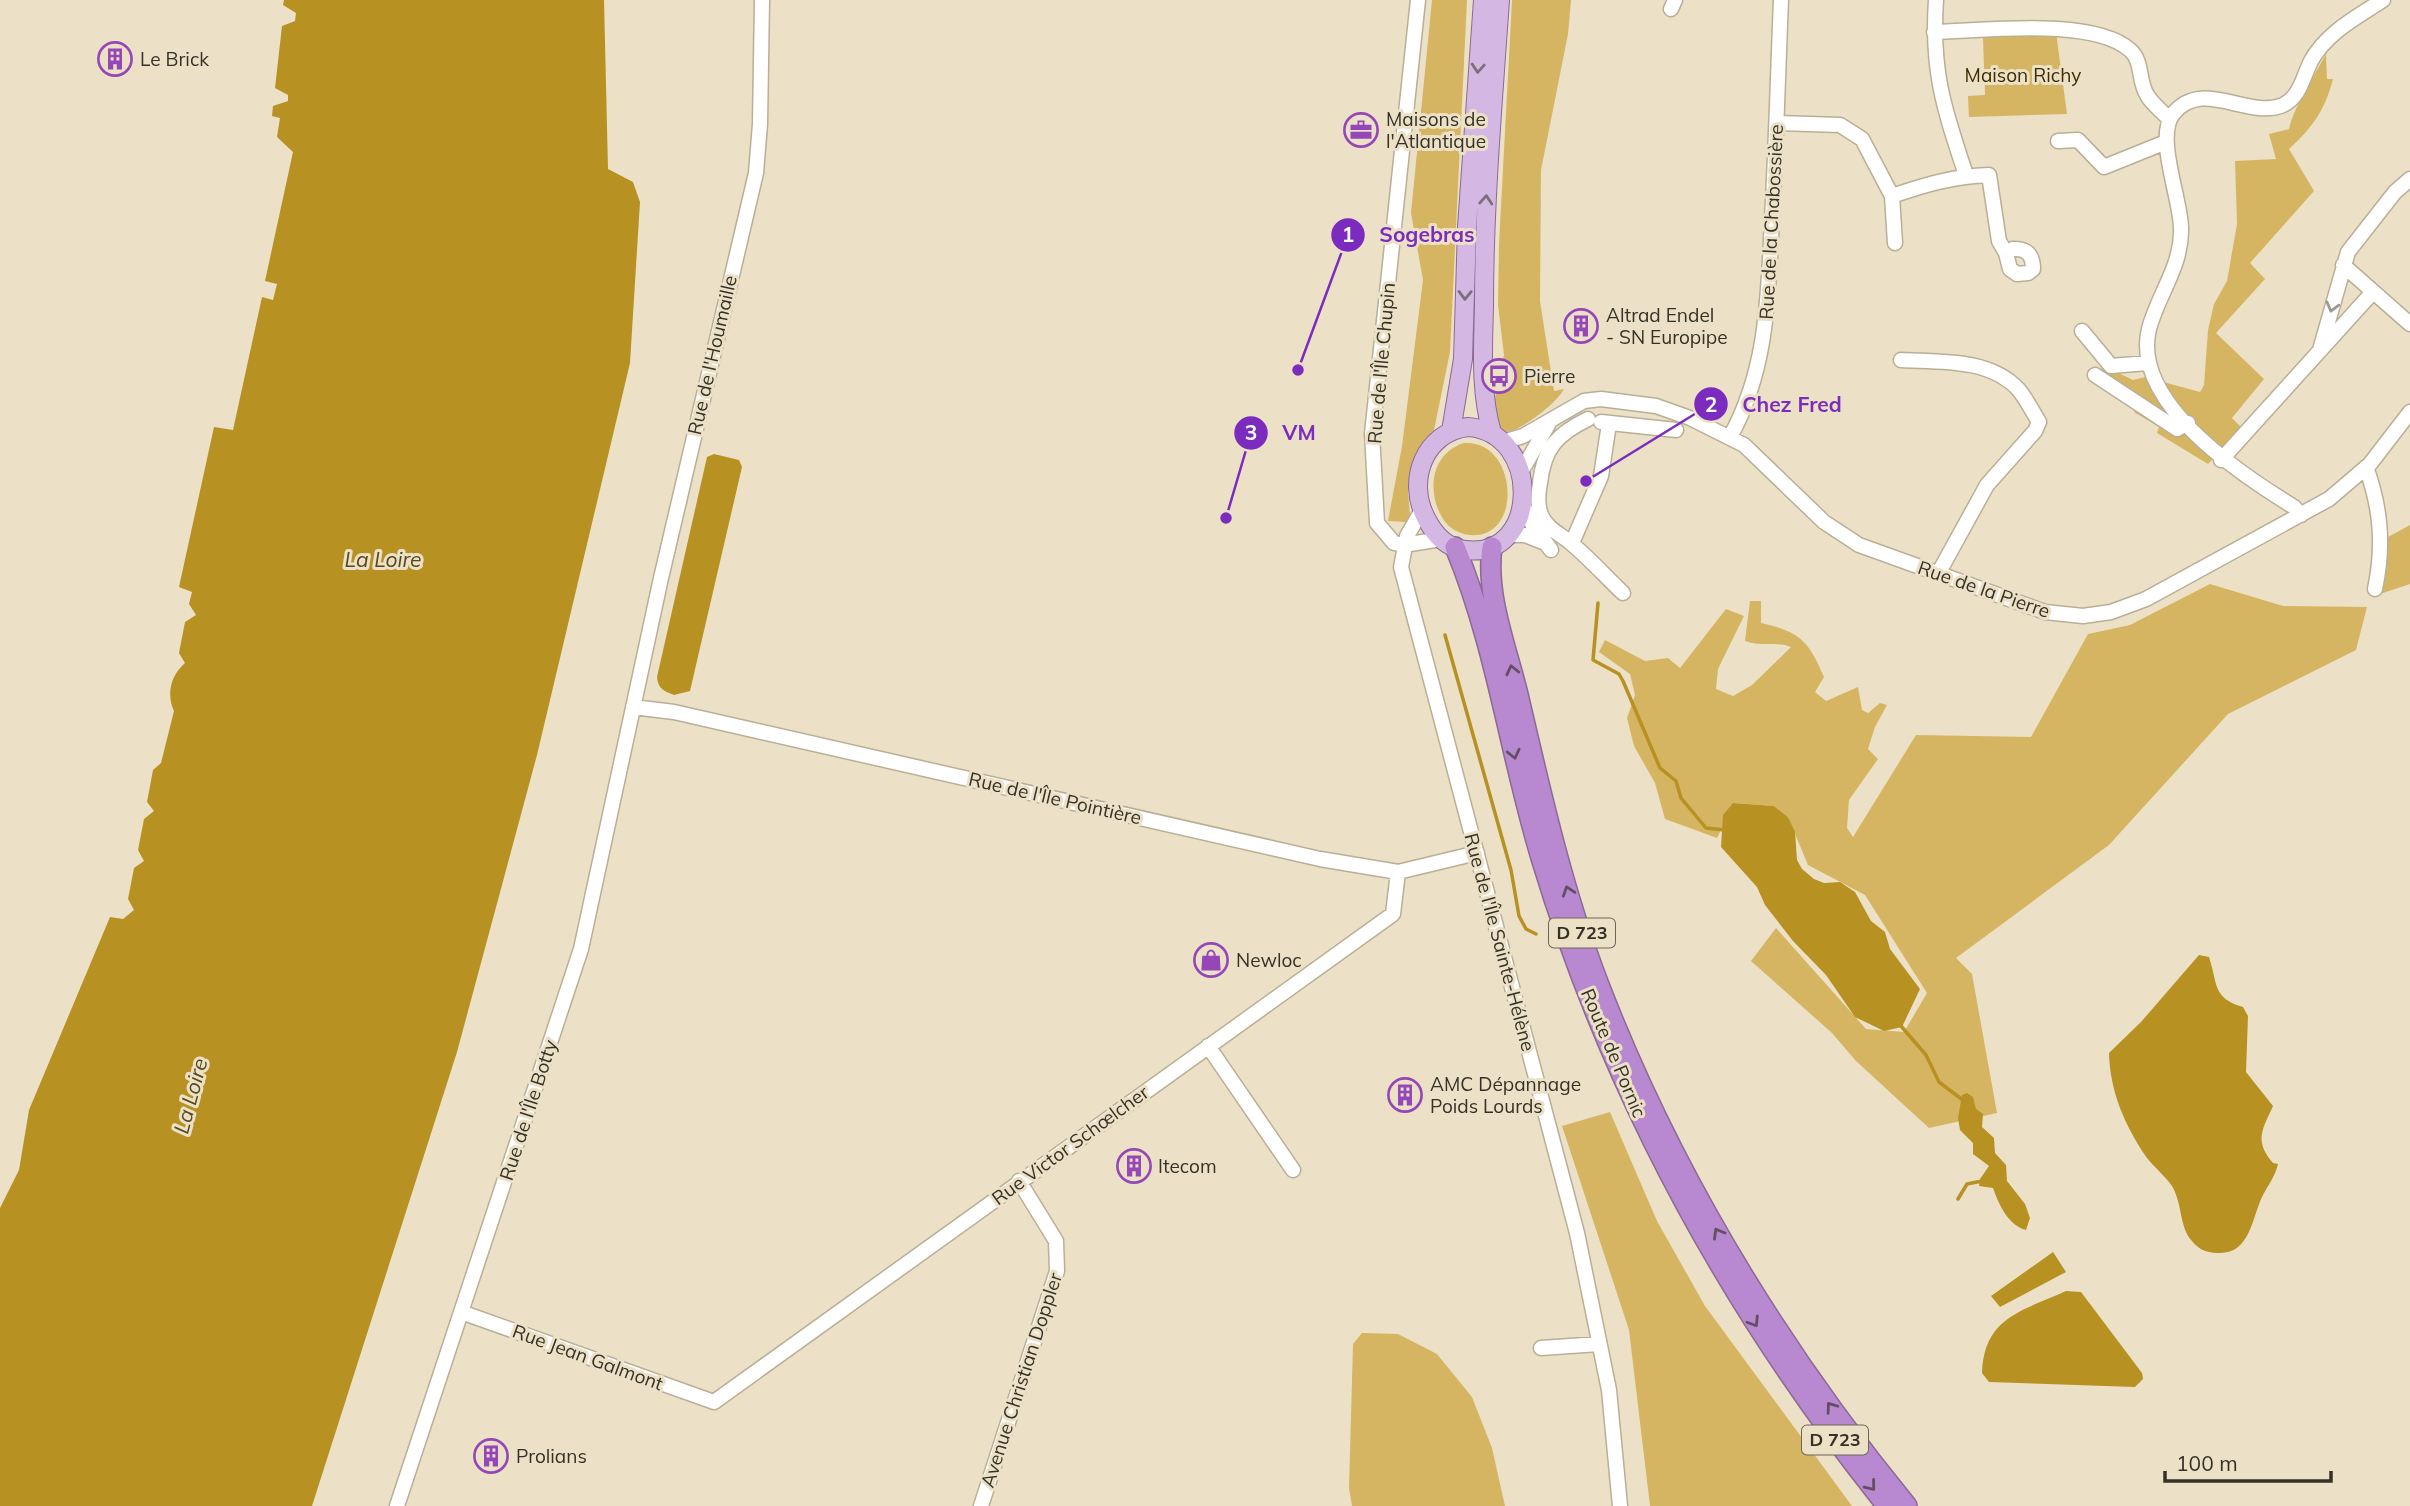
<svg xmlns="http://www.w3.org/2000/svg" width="2410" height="1506" viewBox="0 0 2410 1506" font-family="Mulish,sans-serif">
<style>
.green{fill:#d6b562}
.water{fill:#b79122}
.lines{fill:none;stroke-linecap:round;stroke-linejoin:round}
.stream{stroke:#b79122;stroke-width:3.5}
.minor-casing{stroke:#b9af96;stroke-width:17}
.major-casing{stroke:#8a6a95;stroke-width:20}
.highway-casing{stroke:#8a6a95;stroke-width:22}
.minor{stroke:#fff;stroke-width:14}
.major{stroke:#d4b8e3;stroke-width:18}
.highway{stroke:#b888d0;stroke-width:19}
.oneway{stroke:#7d6e7c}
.oneway2{stroke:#9a9893}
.oneway3{stroke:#634f62}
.labels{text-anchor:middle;stroke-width:6;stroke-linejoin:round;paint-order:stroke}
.shield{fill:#ece1c7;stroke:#6c6657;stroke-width:2}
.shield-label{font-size:18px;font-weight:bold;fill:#353127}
.poi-label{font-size:19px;fill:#353127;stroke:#ece1c7;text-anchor:start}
.park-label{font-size:19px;fill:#3d2d00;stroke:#ece1c7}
.street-label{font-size:19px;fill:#353127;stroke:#ece1c7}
.water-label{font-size:21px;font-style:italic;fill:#57471c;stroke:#ece1c7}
.leader{fill:none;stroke:#7b2cbf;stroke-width:2.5}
.callout-dot{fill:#7b2cbf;stroke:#ece1c7;stroke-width:2.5}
.mark-label{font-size:21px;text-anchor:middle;font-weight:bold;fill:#fff}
.callout-label{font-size:21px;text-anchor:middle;font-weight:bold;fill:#7b2cbf;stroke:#ece1c7;stroke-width:6;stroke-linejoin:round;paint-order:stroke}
</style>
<rect width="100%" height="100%" fill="#ece1c7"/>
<path class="green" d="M 1432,0 L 1467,0 L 1450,352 L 1434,430 L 1420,445 L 1412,468 L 1408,491 L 1410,515 L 1406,522 L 1388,521 L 1402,446 L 1423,280 L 1411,213 Z
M 1512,0 L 1571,0 L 1568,34 L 1541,170 L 1540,301 L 1554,391 L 1564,389 C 1558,402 1521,431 1506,432 L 1500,428 L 1492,412 L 1504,355 L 1498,305 L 1499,244 Z
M 2056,32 L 2067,114 L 1969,117 L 1968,96 L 1985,95 L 1983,37 Z
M 2326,54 L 2327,79 L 2333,79 C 2325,110 2313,127 2289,149 L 2314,191 L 2250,263 L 2265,279 L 2216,333 L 2264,379 L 2232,418 L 2241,427 L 2208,464 L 2157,433 L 2159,427 L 2134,412 L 2140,400 L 2098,373 L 2104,366 L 2133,380 L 2145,377 L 2200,392 L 2204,385 L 2208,330 L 2214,304 L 2227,281 L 2237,224 L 2235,161 L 2276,159 L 2269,134 L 2289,129 C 2294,107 2314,76 2326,54 Z
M 1464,443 C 1518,439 1524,540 1470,535 C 1458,534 1449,528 1443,519 C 1426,492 1431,453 1464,443 Z
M 2410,525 L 2410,584 L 2380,594 L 2388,537 Z
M 2210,584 L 2283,606 L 2367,607 L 2356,650 L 2228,714 L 2109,845 L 1956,958 L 1972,974 L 1997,1113 L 1929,1128 L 1856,1061 L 1832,1033 L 1751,961 L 1776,928 L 1866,1029 L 1904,1032 L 1927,993 L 1865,895 L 1808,865 L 1788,817 L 1774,806 L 1735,803 L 1717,838 L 1665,819 L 1655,783 L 1634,746 L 1627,718 L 1635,695 L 1630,674 L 1599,652 L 1605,640 L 1645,661 L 1668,658 L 1680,668 L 1726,609 L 1744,616 L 1718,669 L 1716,689 L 1733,696 L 1752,685 L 1791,647 C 1776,641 1761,647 1745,641 L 1750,601 L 1761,601 L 1761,623 C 1800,632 1808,640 1824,677 L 1815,692 L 1826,701 L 1858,687 L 1862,710 L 1868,713 L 1880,703 L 1887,705 L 1875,727 L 1868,749 L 1878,759 L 1849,800 L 1847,828 L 1853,837 L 1916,735 L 2031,737 L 2088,634 L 2130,625 Z
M 1610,1112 L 1657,1221 L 1705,1306 L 1852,1506 L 1650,1506 L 1629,1330 L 1562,1126 Z
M 1362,1333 L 1398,1334 L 1437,1354 L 1472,1397 L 1492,1448 L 1505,1506 L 1352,1506 L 1349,1488 L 1353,1344 Z"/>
<path class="water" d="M 284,0 L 604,0 L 608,169 L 633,182 L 640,202 L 630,363 L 537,755 L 457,1052 L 312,1506 L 0,1506 L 0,1208 L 19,1170 L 29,1110 L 110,917 L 123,919 L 134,910 L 128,899 L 134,868 L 144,861 L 138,850 L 144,819 L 154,811 L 147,802 L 153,770 L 161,763 L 174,711 C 166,694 171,675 185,663 L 179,653 L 185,622 L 196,615 L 189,604 L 192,592 L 179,587 L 214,427 L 233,430 L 262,297 L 273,300 L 277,284 L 265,281 L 293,152 L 277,137 L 280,118 L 272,116 L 273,106 L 288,101 L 288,95 L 275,88 L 282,26 L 295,21 L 296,13 L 283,5 Z
M 714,454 L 739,460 L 742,467 L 690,691 L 674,695 C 664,691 658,689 657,677 L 707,457 Z
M 1733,803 L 1774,806 L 1788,817 L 1795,832 L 1797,860 L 1802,869 L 1814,879 L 1824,883 L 1840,882 L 1855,892 L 1871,921 L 1885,932 L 1890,949 L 1920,989 L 1902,1027 L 1884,1031 L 1855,1017 L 1826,975 L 1793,941 L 1765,905 L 1757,887 L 1721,847 L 1723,815 Z
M 2199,955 L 2209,957 C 2218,984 2212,998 2243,1007 L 2248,1016 L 2246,1072 L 2273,1106 C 2262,1130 2254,1141 2273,1163 L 2278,1164 C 2275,1177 2268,1185 2262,1197 C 2252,1218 2250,1253 2220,1253 C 2208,1253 2200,1251 2192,1241 C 2179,1227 2183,1205 2172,1186 C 2165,1176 2155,1168 2147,1158 C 2125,1126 2110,1092 2109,1053 L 2141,1022 Z
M 1967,1093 L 1973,1097 L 1976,1109 L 1983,1114 L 1982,1127 L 1994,1138 L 1995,1153 L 2006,1165 L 2007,1181 L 2025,1204 L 2030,1218 L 2026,1230 C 2008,1225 1999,1205 1993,1188 L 1979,1186 L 1980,1179 L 1989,1166 L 1973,1154 L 1973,1143 L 1960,1130 L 1958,1118 L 1962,1095 Z
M 2053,1252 L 2066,1272 L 2000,1307 L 1991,1296 Z
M 2066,1291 L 2081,1292 L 2142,1373 L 2143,1379 L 2135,1387 L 1989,1382 L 1982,1373 C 1984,1317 2022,1311 2066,1291 Z"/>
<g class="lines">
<path class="stream" d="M 1598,603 L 1593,660 L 1619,674 L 1623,681 L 1660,768 L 1676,781 L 1681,798 L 1706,828 L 1725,830
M 1445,635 L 1511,870 L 1519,916 L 1526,929 L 1536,934
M 1901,1026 L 1926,1055 L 1939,1082 L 1964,1101
M 1958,1199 L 1967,1184 L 1982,1181"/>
<g class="minor-casing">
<path id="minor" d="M 1936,0 C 1931,71 1944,109 1966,175
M 1671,9 L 1675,0
M 1934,32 C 1983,31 2093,17 2130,50 C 2143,61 2138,81 2147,95 C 2152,104 2162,111 2169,119
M 1777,123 L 1840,125 L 1862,139 L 1892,196 L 1895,243
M 2058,141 L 2078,140 L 2104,167 L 2166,142
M 1892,196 C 1924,185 1954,176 1989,175 L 1999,241 L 2006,253 L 2013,249 C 2027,248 2033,255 2033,269 L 2028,273 L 2017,274 L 2010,269 L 2006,253
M 2343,265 L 2410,324
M 2082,331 L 2111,366 L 2148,363
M 2320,350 L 2348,252 L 2395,192 L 2410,179
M 1901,360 C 1939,362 1989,358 2018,389 C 2026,398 2032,411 2039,422 L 2035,431 L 1987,485 L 1938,574
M 2095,375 L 2177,429 L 2188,423
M 1588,419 C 1557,434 1544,448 1540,483 C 1538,493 1537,505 1541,515 C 1547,529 1562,535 1572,544 C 1590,559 1606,577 1623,593
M 1601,422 L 1676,430
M 1730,437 C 1768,369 1768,295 1772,219 C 1776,146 1778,73 1781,0
M 1503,442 L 1523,436 L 1584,401 L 1601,399 L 1656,406 L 1690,418 L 1744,445 L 1824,522 L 1859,545 L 2045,612 L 2083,616 L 2111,612 L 2146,599 L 2329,499 L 2370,464 L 2410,412
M 2221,460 L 2372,293
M 2366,467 C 2381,508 2384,546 2375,589
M 1521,472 L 1548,425
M 1522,503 L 1532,524 L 1551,550
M 1422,510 L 1407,536 L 1401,567 L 1577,1233 L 1609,1390 L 1620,1506
M 2301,515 L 2294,507 C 2240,474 2131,402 2149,329 C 2158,294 2182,267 2181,228 C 2181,200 2155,137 2173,114 C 2202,77 2248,120 2283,105 C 2300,97 2303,77 2311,61 C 2326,33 2357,17 2383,0
M 1509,535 L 1525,535 L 1543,542
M 1572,543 L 1601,476 L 1609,424
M 1404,545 L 1394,543 L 1377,523 L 1372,434 L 1418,0
M 1404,545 L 1441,539
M 633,707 L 674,712 L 1320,859 L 1398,872 L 1477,853
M 1208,1046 L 1293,1170
M 461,1312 L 714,1402 L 1393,914 L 1398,872
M 1541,1348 L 1599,1344
M 397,1506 L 581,949 L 661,578 L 756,173 L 760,124 L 762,0
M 981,1506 L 1057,1271 L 1056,1241 L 1019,1181"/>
</g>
<g class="major-casing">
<path id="major" d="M 1468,427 C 1542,432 1541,560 1465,550 C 1446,548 1434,534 1426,518 C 1406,480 1425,432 1468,427 Z
M 1451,431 L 1463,359 L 1467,227 L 1483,0
M 1492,433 C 1480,391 1483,349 1484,306 C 1484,204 1493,102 1500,0"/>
</g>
<g class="highway-casing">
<path id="highway" d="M 1455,547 C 1497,648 1510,757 1542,861 C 1614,1098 1733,1314 1887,1506
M 1492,547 C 1485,598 1509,653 1520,703 C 1542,798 1564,894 1599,985 C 1672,1174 1779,1349 1907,1506"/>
</g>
<use href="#minor" class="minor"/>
<use href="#major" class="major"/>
<use href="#highway" class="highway"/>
</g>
<defs><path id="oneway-chevron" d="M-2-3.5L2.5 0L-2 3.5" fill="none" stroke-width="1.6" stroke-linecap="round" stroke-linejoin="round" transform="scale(1.75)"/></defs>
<g class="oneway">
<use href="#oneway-chevron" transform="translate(1478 68) rotate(94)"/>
<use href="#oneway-chevron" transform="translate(1486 200) rotate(-86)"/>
<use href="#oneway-chevron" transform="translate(1465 295) rotate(91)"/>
</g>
<use class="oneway2" href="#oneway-chevron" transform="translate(2332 307) rotate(105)"/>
<g class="oneway3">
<use href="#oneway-chevron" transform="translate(1512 670) rotate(-103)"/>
<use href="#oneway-chevron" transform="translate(1514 754) rotate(77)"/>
<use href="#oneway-chevron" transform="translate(1568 891) rotate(-108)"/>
<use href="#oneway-chevron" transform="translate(1718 1233) rotate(-120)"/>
<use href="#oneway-chevron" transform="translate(1754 1322) rotate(58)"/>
<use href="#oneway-chevron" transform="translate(1831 1407) rotate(-126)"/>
<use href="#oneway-chevron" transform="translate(1871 1486) rotate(51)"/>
</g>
<defs>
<g id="building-ring" transform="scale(1.75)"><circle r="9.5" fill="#ece1c7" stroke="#9547b8" stroke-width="1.5"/><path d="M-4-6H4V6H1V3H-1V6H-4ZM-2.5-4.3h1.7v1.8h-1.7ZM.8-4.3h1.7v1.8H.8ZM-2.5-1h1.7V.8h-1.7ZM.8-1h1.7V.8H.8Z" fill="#9547b8"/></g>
<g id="office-ring" transform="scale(1.75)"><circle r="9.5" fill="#ece1c7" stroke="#9547b8" stroke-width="1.5"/><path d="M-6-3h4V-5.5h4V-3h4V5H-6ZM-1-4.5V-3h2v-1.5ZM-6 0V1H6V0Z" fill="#9547b8"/></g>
<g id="bus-ring" transform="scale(1.75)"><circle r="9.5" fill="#ece1c7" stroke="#9547b8" stroke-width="1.5"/><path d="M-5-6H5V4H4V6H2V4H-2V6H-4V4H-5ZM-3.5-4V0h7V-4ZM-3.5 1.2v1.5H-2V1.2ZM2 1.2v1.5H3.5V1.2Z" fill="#9547b8"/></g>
<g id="shop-ring" transform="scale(1.75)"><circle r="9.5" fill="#ece1c7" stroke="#9547b8" stroke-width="1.5"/><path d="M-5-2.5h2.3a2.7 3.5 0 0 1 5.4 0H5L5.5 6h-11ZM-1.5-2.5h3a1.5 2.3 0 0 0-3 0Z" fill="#9547b8"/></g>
</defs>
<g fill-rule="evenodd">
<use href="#building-ring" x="115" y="59"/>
<use href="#office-ring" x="1361" y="130"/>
<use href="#building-ring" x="1581" y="326"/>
<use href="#bus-ring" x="1499" y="376"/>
<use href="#shop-ring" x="1211" y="960"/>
<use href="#building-ring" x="1405" y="1095"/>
<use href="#building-ring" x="1134" y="1166"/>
<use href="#building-ring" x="491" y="1456"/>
</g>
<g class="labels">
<g class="shield">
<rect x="1549" y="918.5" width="66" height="29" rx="5"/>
<rect x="1802" y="1425.5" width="66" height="29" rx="5"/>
</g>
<g class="shield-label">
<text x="1582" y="939">D 723</text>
<text x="1835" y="1446">D 723</text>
</g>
<g class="poi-label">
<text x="140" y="66">Le Brick</text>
<text x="1386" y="126">Maisons de<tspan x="1386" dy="22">l'Atlantique</tspan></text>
<text x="1606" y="322">Altrad Endel<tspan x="1606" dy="22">- SN Europipe</tspan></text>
<text x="1524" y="383">Pierre</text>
<text x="1236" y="967">Newloc</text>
<text x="1430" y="1091">AMC Dépannage<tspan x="1430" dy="22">Poids Lourds</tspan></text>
<text x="1158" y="1173">Itecom</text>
<text x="516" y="1463">Prolians</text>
</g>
<g class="park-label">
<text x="2023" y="82">Maison Richy</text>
</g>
<g class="street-label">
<text transform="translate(1771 222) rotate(-87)" y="7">Rue de la Chabossière</text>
<text transform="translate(712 355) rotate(-77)" y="7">Rue de l'Houmaille</text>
<text transform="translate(1381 363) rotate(-85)" y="7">Rue de l'Île Chupin</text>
<text transform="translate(1984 589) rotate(19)" y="7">Rue de la Pierre</text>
<text transform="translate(1055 798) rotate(13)" y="7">Rue de l'Île Pointière</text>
<text transform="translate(1500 942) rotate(75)" y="7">Rue de l'Île Sainte-Hélène</text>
<text transform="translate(1614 1053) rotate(67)" y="7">Route de Pornic</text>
<text transform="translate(528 1110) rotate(-72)" y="7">Rue de l'Île Botty</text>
<text transform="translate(1070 1145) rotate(-36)" y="7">Rue Victor Schœlcher</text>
<text transform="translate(588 1357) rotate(20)" y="7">Rue Jean Galmont</text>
<text transform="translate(1021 1380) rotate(-72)" y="7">Avenue Christian Doppler</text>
</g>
<g class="water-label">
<text x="383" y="567">La Loire</text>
<text transform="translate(191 1096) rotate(-75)" y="7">La Loire</text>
</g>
</g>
<path class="leader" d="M1298 370L1348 235M1586 481L1711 404M1226 518L1251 433"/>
<g class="callout-dot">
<circle cx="1298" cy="370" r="7"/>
<circle cx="1586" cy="481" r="7"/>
<circle cx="1226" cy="518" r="7"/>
<circle cx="1348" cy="235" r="18"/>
<circle cx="1711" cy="404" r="18"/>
<circle cx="1251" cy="433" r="18"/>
</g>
<g class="mark-label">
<text x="1348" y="242">1</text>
<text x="1711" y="412">2</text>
<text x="1251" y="440">3</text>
</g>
<g class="callout-label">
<text x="1427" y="242">Sogebras</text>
<text x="1792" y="412">Chez Fred</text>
<text x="1299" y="440">VM</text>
</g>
<path d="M2165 1471v10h166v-10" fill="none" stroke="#353127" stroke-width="3.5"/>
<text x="2176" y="1471" font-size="21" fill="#353127" stroke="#ece1c7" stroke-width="5" paint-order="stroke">100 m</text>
</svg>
